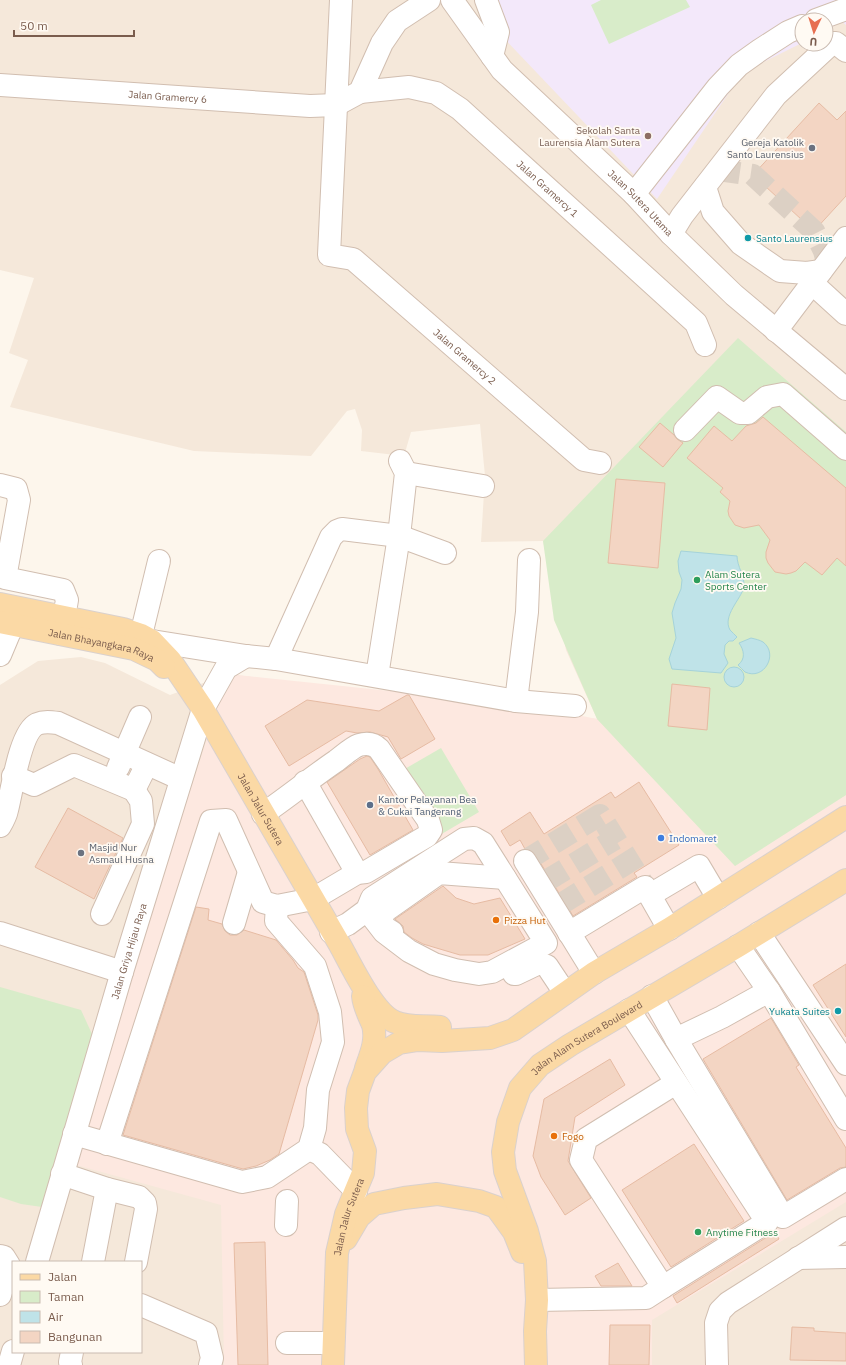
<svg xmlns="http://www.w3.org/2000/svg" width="846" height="1365" viewBox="0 0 846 1365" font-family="'IBM Plex Sans',sans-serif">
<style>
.residential{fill:#f5e8da;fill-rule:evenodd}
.commercial{fill:#fde8e0}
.education{fill:#f3e8fa}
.green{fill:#d8ecc9}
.water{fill:#bfe3e8;stroke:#a5d3da}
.building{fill:#f3d5c3;stroke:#e6bba3}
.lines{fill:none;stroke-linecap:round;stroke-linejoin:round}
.minor-tunnel{stroke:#dcd0c4;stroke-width:22;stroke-dasharray:22 11;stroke-linecap:butt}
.minor-casing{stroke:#d1beb0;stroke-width:24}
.major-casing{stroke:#dad1cd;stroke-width:24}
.minor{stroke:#fff;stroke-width:22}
.major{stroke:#fbd9a5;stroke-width:22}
.education-dot{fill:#8d6e63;stroke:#fffaf3;stroke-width:1.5}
.worship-dot{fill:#6b7280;stroke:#fffaf3;stroke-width:1.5}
.culture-dot{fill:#0f9aa8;stroke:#fffaf3;stroke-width:1.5}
.leisure-dot{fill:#2e9e5b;stroke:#fffaf3;stroke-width:1.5}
.service-dot{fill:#5c6f8a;stroke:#fffaf3;stroke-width:1.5}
.shop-dot{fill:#3f7fe0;stroke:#fffaf3;stroke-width:1.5}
.food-dot{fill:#e8710a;stroke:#fffaf3;stroke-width:1.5}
.labels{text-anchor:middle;stroke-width:3.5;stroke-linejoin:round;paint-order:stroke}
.street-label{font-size:10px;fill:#7a5c4d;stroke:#fffaf3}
.education-label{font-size:10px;fill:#785e54;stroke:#fffaf3;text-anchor:end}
.worship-label{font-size:10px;fill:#5b616d;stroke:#fffaf3;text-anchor:end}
.culture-label{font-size:10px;fill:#0d838f;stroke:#fffaf3;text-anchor:start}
.leisure-label{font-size:10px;fill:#27864d;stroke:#fffaf3;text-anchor:start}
.service-label{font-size:10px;fill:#4e5e75;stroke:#fffaf3;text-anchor:start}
.shop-label{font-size:10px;fill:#366cbe;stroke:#fffaf3;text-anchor:start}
.food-label{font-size:10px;fill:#c56008;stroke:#fffaf3;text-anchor:start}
</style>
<rect width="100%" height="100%" fill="#fdf6ec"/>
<path class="residential" d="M 0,0 L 846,0 L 846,1365 L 0,1365 L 0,685 L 38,661 L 81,657 L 105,663 L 170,695 L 228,674 L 597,719 L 566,650 L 543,541 L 481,542 L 485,476 L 480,424 L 411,432 L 404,456 L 361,451 L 362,430 L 355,409 L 347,411 L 311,456 L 194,451 L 10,407 L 28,360 L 9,353 L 34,278 L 0,270 ZM 802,20 L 826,20 L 826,44 L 802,44 ZM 13,1262 L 141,1262 L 141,1352 L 13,1352 Z"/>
<path class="commercial" d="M 228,674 L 533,706 L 597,719 L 735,866 L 846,795 L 846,1202 L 652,1320 L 652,1365 L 224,1365 L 221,1205 L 69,1163 Z"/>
<path class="education" d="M 477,0 L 846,0 L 846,25 L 842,22 L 826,30 L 826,20 L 802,20 L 802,43 L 743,72 L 657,199 L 498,32 Z"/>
<path class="green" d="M 601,0 L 686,0 L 690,7 L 609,44 L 591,5 Z
M 738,338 L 846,432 L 846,795 L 735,866 L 597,719 L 554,620 L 543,541 Z
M 441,748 L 479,812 L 440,835 L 403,770 Z
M 0,987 L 81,1010 L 92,1034 L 42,1207 L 21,1204 L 0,1197 Z"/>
<path class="water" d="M 681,551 L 737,556 C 737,566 745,577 744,587 C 741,599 722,616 730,630 C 732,632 735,635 737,637 L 733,641 L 729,641 L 725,645 L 724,654 L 728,663 L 721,673 L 672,669 L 669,659 L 676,638 L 672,613 L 675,603 L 681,589 L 682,580 L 679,572 L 678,561 Z
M 751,638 C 755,639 760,640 763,642 C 779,654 764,681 745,672 C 743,670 740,667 738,665 C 746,659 744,650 739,643 Z
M724 677a10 10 0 1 1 20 0a10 10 0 1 1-20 0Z"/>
<path class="building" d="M 819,103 L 837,120 L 846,111 L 846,196 L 814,231 L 753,175 Z
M 763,417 L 846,488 L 846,566 L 837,558 L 822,575 L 805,562 L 796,571 L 791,573 L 786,574 L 775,572 L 768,563 L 766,558 L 766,552 L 770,540 L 759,525 L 744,528 L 735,525 L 729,516 L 728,511 L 730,501 L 720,492 L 723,488 L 687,458 L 714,426 L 732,441 L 746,426 L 756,423 Z
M 660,423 L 674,435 L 677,439 L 683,443 L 663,467 L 639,447 Z
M 616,479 L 665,483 L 658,568 L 608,563 Z
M 672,684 L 710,688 L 707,730 L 668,726 Z
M 407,695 L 409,695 L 435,739 L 401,759 L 388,737 L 370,732 L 357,733 L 346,731 L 289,766 L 265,726 L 307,700 L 379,711 Z
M 367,756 L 370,757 L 378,769 L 413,830 L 370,855 L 327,782 L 360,759 Z
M 639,782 L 679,845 L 634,873 L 637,877 L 573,916 L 535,854 L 531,850 L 525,849 L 520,840 L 510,846 L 501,831 L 530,812 L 544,834 L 611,792 L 615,798 Z
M 68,808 L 123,838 L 94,899 L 35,867 Z
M 443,886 L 456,898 L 474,904 L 500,898 L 525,939 L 488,955 L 460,955 L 423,944 L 412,938 L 404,932 L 403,926 L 395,919 Z
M 196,907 L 209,909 L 208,920 L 222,924 L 225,931 L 230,935 L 237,935 L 244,930 L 276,940 L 293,960 L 298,968 L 304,972 L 318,1015 L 318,1020 L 279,1154 L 270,1160 L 256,1166 L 243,1169 L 123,1135 Z
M 846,964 L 846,1037 L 813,985 Z
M 771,1018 L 799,1065 L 796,1067 L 846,1148 L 846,1167 L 840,1168 L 787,1200 L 703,1059 Z
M 610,1059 L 625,1085 L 575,1117 L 568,1161 L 591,1198 L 565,1215 L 541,1177 L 533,1156 L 544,1099 Z
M 694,1144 L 744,1221 L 671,1267 L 622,1190 Z
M 775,1232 L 779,1239 L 677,1303 L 673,1296 Z
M 265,1242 L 268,1365 L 238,1365 L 234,1243 Z
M 618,1263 L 632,1286 L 601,1286 L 595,1276 Z
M 610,1325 L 650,1325 L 649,1365 L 609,1365 Z
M 792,1327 L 814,1328 L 814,1331 L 846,1333 L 846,1361 L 790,1360 Z"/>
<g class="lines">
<path class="minor-tunnel" d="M 718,170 L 753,175 L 814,231 L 824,251 L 827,263
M 525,861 L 600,815 L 645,887
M 546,881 L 615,839
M 561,904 L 629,862"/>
<g class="minor-casing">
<g id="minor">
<path id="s1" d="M 341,0 L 329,255 L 353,259 L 584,460 L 600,463"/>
<path id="s2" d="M 452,0 L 502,70 L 634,194 L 671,234 L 734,295 L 846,389"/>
<path d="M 486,0 L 498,32 L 492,56"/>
<path d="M 816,20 L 846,9"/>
<path id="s3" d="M 0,85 L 310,106 L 336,105 L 360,92 L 382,43 L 397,21 L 429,0"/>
<path id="s4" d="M 360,92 L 409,87 L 436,93 L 460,109 L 696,323 L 705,345"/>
<path d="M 705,187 L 713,212 L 741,244 L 780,271 L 807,273 L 821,271"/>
<path d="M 634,194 L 718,87 L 739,65 L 760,50 L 788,32 L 802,26"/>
<path d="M 671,234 L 682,216 L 776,95 L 832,43 L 836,43 L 846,51"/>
<path d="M 813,284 L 846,314"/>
<path d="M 776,331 L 846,238"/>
<path d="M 685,430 L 717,397 L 740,413 L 748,413 L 767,397 L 783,394 L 846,449"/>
<path d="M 406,473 L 483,486"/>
<path d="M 0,485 L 16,489 L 19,500 L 5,578 L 63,590 L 67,600 L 61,634"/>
<path d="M 141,635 L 159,561"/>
<path d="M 152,641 L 246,656 L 276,659 L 516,701 L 575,706"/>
<path d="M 0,655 L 13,624"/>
<path d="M 276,659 L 331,537 L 337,531 L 342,529 L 399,536 L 445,553"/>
<path d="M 377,676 L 399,536 L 406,473 L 400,461"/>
<path d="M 516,701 L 527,612 L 529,560"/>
<path d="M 118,768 L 140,717"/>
<path d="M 13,776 L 34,785 L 74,765 L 134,790 L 147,764"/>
<path d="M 305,782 L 357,873"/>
<path d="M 0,826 C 3,821 6,815 7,810 C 12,791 20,732 37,724 C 44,721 51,722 58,723 L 181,779"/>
<path d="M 525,861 L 594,973"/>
<path d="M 650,895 L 699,866 L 718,898"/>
<path d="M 102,914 L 143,824 L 141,801 L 134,790"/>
<path d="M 234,923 L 249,872"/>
<path d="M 331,932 L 348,924 L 367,910 L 372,898 L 464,839 L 474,838 L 483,843 L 546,943 L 492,972 L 479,974 L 455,970 L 434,964 L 409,951 L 384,932 L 367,910"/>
<path d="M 392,932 L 384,927 L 381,919 L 385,911 L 439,873 L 505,878"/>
<path d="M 0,933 L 122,972"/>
<path d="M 569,933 L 645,887 L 669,929"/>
<path d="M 759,933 L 846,1064"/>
<path d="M 738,946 L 769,991 L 722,1017 L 676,1039 L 783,1217 L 846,1179"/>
<path d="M 514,974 L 516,974 L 539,963 L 547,966 L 565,993"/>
<path d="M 769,991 L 846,1119"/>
<path d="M 652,996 L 676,1039"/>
<path d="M 629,1010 L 767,1222 L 663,1287 L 581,1160 L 586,1139 L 676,1083"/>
<path d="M 74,1134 L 242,1182 L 267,1177 L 309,1149 L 315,1128 L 318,1090 L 333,1042 L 330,1012 L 315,966 L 276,921 L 277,906"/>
<path d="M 107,1144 L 211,821 L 226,820 L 263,902 L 277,906 L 313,899 L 357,873 L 366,872 L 427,836 L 431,830 L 428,820 L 379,749 C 373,743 366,743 359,745 C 351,748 343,756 336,761 C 311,778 288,797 263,814"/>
<path d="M 309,1149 L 320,1154 L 356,1191"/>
<path d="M 62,1174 L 107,1189 L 139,1197 L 145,1203 L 146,1209 L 136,1262"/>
<path d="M 286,1225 L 287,1201"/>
<path d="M 0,1256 L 4,1257 L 9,1265 L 0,1295"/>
<path d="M 798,1258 L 846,1257"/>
<path id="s5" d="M 37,1262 L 122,972 L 203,709 L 226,668 L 246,656"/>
<path d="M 93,1262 L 107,1189"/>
<path d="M 537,1300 L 646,1298 L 663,1287"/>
<path d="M 141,1305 L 206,1333 L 212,1358 L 210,1365"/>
<path d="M 287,1343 L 333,1343"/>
<path d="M 9,1365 L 13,1351"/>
<path d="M 71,1365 L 70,1362 L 72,1352"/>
<path d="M 717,1365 L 716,1323 L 720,1311 L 728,1303 L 846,1228"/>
</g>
</g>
<g class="major-casing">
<g id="major">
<path id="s6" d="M 0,604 L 123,629 L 141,635 L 152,641 L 170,660 L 203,709 L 340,945 C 351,965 374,1014 395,1022 C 409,1028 425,1025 440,1027"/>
<path id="s7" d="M 0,622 L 134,649 L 157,660 L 164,667"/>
<path d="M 363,996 C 364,1007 369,1015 373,1025 C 377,1040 371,1054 366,1068"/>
<path d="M 346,1239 L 359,1217 L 374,1204 L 404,1198 L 437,1194 L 479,1201 L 496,1207 L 514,1232 L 522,1252"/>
<path id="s8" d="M 333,1365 L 337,1253 L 346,1214 L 363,1173 L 365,1151 L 357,1129 L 356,1108 L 358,1091 L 365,1072 L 382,1053 L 399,1043 L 418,1040 L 442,1041 L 490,1038 L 513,1030 L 594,973 L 669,929 L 846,817"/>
<path id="s9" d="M 536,1365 L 535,1331 L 537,1300 L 535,1261 L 527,1231 L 505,1171 L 503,1152 L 508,1122 L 520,1088 L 540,1065 L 570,1045 L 738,946 L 846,880"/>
</g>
</g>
<use href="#minor" class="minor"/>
<use href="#major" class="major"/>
</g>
<circle class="education-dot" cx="648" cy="136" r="4"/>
<g class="worship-dot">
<circle cx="812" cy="148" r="4"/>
<circle cx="81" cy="853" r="4"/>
</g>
<g class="culture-dot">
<circle cx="748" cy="238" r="4"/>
<circle cx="838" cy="1011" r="4"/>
</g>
<g class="leisure-dot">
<circle cx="697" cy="580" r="4"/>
<circle cx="698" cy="1232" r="4"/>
</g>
<circle class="service-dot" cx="370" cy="805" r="4"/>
<circle class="shop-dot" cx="661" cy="838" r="4"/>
<g class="food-dot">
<circle cx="496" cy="920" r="4"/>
<circle cx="554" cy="1136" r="4"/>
</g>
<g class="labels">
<g class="street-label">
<text dy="4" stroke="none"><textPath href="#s3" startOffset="168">Jalan Gramercy 6</textPath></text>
<text dy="4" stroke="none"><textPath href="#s4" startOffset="224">Jalan Gramercy 1</textPath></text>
<text dy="4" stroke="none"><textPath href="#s2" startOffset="278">Jalan Sutera Utama</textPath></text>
<text dy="4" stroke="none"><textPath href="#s1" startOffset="428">Jalan Gramercy 2</textPath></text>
<text dy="4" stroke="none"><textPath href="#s7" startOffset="104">Jalan Bhayangkara Raya</textPath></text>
<text dy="4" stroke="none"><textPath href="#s6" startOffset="358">Jalan Jalur Sutera</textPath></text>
<text dy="4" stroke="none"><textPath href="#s5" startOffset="324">Jalan Griya Hijau Raya</textPath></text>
<text dy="4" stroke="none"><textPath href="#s9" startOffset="369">Jalan Alam Sutera Boulevard</textPath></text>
<text dy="4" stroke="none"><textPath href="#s8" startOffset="150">Jalan Jalur Sutera</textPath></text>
</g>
<g class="education-label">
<text x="640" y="134">Sekolah Santa<tspan x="640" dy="12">Laurensia Alam Sutera</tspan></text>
</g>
<g class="worship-label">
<text x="804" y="146">Gereja Katolik<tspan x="804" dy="12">Santo Laurensius</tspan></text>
<text x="89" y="851" text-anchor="start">Masjid Nur<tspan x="89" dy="12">Asmaul Husna</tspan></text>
</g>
<g class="culture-label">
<text x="756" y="242">Santo Laurensius</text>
<text x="830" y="1015" text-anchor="end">Yukata Suites</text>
</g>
<g class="leisure-label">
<text x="705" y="578">Alam Sutera<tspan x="705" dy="12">Sports Center</tspan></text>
<text x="706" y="1236">Anytime Fitness</text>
</g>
<g class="service-label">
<text x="378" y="803">Kantor Pelayanan Bea<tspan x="378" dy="12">&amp; Cukai Tangerang</tspan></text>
</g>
<g class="shop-label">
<text x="669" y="842">Indomaret</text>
</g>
<g class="food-label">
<text x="504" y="924">Pizza Hut</text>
<text x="562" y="1140">Fogo</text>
</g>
</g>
<rect x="12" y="1261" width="130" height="92" fill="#fffaf3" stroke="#cabbb1"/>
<rect x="20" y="1274" width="20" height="6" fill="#fbd9a5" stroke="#cabbb1"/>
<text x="48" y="1281" font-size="12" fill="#7a5c4d">Jalan</text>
<rect x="20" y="1291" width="20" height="12" fill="#d8ecc9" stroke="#cabbb1"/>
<text x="48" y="1301" font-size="12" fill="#7a5c4d">Taman</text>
<rect x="20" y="1311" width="20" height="12" fill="#bfe3e8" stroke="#cabbb1"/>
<text x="48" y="1321" font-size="12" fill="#7a5c4d">Air</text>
<rect x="20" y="1331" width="20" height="12" fill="#f3d5c3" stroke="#cabbb1"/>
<text x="48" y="1341" font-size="12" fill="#7a5c4d">Bangunan</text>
<g transform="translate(814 32) rotate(184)"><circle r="19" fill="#fffaf3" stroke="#cabbb1"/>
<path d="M0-3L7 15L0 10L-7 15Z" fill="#e76f51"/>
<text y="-6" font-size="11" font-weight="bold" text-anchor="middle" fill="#7a5c4d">U</text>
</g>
<path d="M14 30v6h120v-6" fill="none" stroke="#7a5c4d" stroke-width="2"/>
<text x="20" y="30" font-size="12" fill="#7a5c4d" stroke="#fffaf3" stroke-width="3" paint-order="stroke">50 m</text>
</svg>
